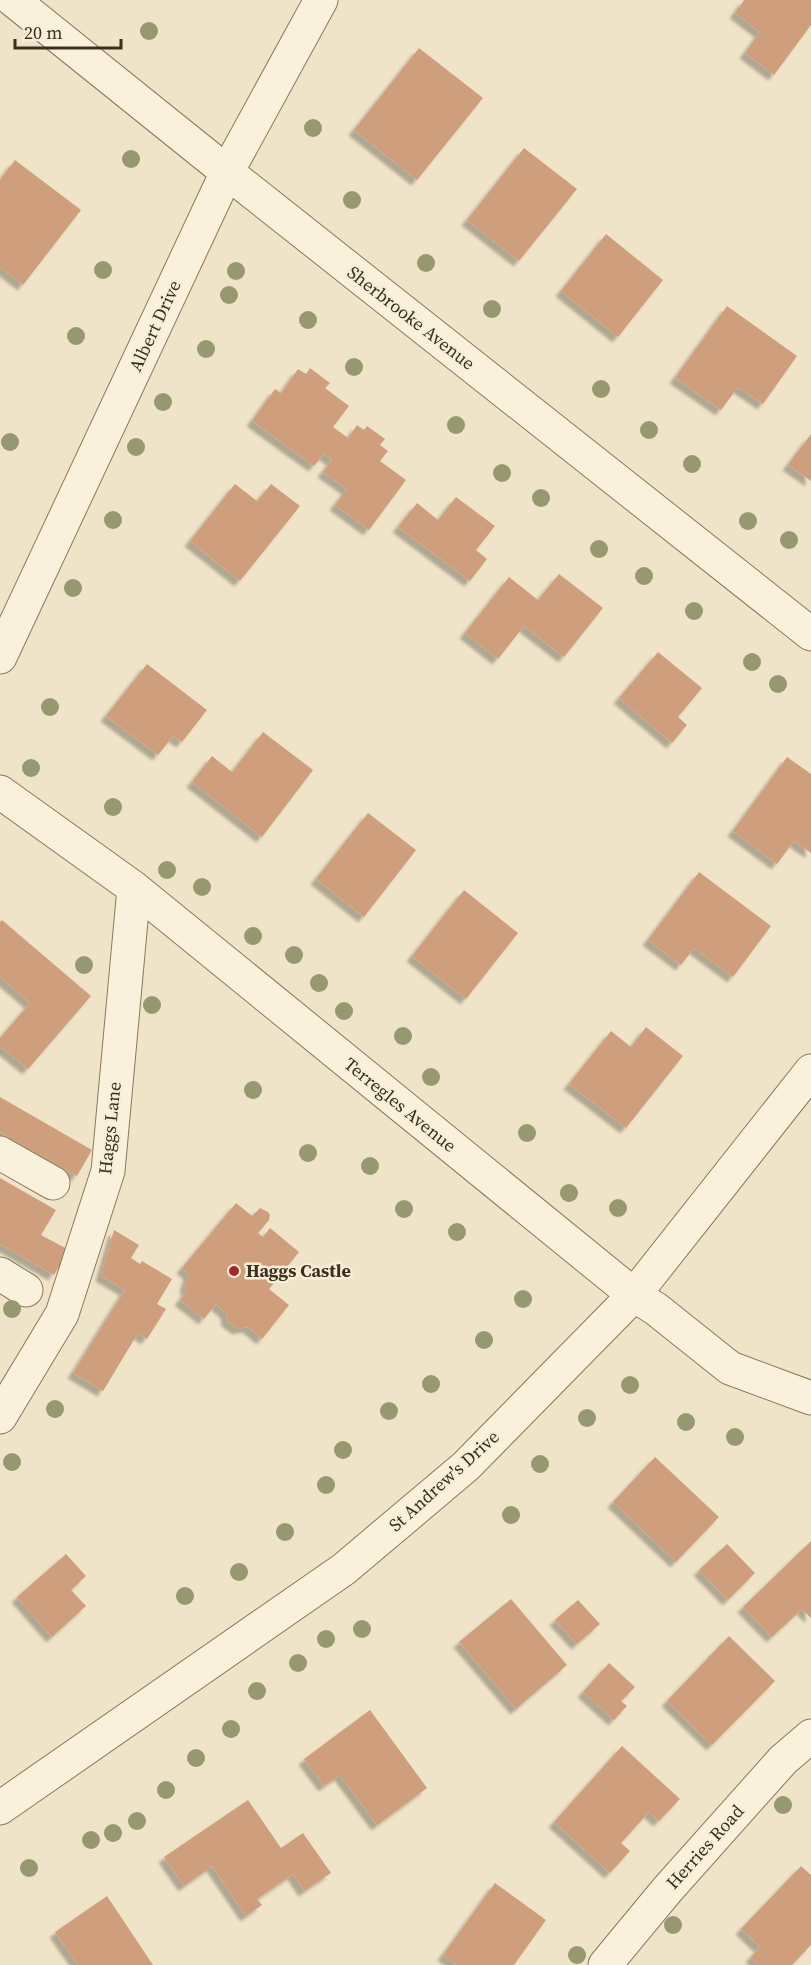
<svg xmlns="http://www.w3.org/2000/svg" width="811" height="1965" viewBox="0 0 811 1965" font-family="'Source Serif 4',serif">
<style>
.building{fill:#cf9f7d;filter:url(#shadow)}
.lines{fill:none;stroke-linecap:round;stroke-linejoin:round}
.minor-casing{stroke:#8d765c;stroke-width:35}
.minor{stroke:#faf1dc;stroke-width:33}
.tree{fill:#96986f}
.poi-dot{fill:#9e2a2b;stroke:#f7eed8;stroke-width:2}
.labels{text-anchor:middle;stroke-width:5;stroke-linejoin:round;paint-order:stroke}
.street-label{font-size:18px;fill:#3d2e20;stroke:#f7eed8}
.poi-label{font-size:18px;font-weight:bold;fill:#3d2e20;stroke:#f7eed8;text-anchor:start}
</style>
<defs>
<filter id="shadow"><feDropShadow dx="-5.5" dy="5.5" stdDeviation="1.5" flood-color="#0004"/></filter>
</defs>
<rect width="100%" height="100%" fill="#f0e4c8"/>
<path class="building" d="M 744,0 L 811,0 L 811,25 L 774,75 L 745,53 L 760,32 L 735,13 Z
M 419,48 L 483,98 L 417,180 L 354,130 Z
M 524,148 L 577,189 L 519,261 L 467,220 Z
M 15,160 L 81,210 L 23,285 L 0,267 L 0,180 Z
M 606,234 L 663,280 L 618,337 L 561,291 Z
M 727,306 L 797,356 L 763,404 L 738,387 L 721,410 L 675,378 Z
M 310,368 L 330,383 L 325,388 L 349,406 L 333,427 L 348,438 L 357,425 L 364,430 L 367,426 L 385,439 L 380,445 L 388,451 L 380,461 L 406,480 L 369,530 L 335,505 L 347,489 L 323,472 L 332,460 L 324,454 L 314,466 L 252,421 L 275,389 L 281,393 L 298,369 L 306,374 Z
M 811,434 L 811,481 L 788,465 Z
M 235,484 L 257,501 L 271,484 L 300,506 L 240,581 L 190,541 Z
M 456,497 L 495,526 L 476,550 L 487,559 L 470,581 L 398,527 L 417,503 L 438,520 Z
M 559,574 L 603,608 L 564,657 L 524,626 L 498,659 L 465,633 L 509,577 L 538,600 Z
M 658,652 L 702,688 L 678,717 L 687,725 L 672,743 L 619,698 Z
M 147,664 L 207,710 L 182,742 L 173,736 L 158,755 L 106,716 Z
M 263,732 L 313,770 L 262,837 L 192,782 L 212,756 L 232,772 Z
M 787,757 L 811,774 L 811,853 L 794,841 L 777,864 L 733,831 Z
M 368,813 L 416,850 L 364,917 L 316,879 Z
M 699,872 L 771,926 L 733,977 L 694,948 L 681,965 L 648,940 Z
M 464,890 L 518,933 L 466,999 L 412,956 Z
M 2,920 L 91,996 L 28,1069 L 0,1046 L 0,1038 L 30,1003 L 0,977 L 0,922 Z
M 646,1027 L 683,1056 L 626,1128 L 569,1084 L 611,1031 L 631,1047 Z
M 0,1097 L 92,1150 L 77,1176 L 0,1132 Z
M 0,1178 L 56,1210 L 41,1235 L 69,1250 L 54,1275 L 0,1244 Z
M 236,1203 L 252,1216 L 260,1208 L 268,1212 L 270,1215 L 269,1220 L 258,1233 L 263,1237 L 270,1228 L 299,1252 L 269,1289 L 289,1305 L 262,1339 L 248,1327 L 238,1329 L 227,1321 L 226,1313 L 216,1304 L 204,1319 L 180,1300 L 187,1291 L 185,1286 L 189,1274 L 182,1268 Z
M 114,1230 L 139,1245 L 131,1258 L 140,1264 L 142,1261 L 172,1279 L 157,1304 L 166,1309 L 147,1339 L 138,1333 L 103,1391 L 73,1373 L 125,1290 L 101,1276 Z
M 655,1457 L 719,1517 L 676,1562 L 613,1502 Z
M 811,1541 L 811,1618 L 802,1609 L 772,1637 L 743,1607 Z
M 727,1544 L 755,1573 L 728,1600 L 699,1570 Z
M 66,1554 L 86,1576 L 71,1590 L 86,1606 L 52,1637 L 17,1597 Z
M 511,1599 L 567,1665 L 516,1709 L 459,1642 Z
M 578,1600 L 600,1624 L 577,1644 L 555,1620 Z
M 729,1636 L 775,1681 L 712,1745 L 667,1701 Z
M 609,1663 L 635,1687 L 621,1701 L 627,1706 L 614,1720 L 583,1692 Z
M 370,1710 L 427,1788 L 377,1825 L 340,1775 L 324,1786 L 304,1759 Z
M 622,1746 L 680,1799 L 659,1821 L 649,1812 L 621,1843 L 630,1851 L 610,1873 L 554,1822 Z
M 248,1800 L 281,1848 L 303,1833 L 331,1873 L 304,1891 L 293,1874 L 257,1899 L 262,1905 L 246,1916 L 212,1866 L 184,1886 L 164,1857 Z
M 801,1866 L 811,1875 L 811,1945 L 792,1965 L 759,1965 L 751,1957 L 760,1947 L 741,1929 Z
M 495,1883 L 546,1920 L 514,1965 L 456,1965 L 443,1955 Z
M 107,1896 L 153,1965 L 78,1965 L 55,1932 Z"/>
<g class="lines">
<g class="minor-casing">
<path id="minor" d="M 13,0 L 227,172 L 811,634
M 0,657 L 227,172 L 321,0
M 0,792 L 134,888 L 634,1295 L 656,1309 L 730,1368 L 811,1398
M 0,1153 L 53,1183
M 0,1274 L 26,1290
M 0,1417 L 62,1314 L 108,1171 L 134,888
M 0,1808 L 344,1569 L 466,1466 L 634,1295 L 811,1071
M 605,1965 L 667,1890 L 783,1760 L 811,1736"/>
</g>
<use href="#minor" class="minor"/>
</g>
<g class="tree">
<circle cx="149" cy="31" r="9"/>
<circle cx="313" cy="128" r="9"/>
<circle cx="131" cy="159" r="9"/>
<circle cx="352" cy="200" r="9"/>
<circle cx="426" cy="263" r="9"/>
<circle cx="103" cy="270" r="9"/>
<circle cx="236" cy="271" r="9"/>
<circle cx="229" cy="295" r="9"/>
<circle cx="492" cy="309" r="9"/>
<circle cx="308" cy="320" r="9"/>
<circle cx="76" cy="336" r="9"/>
<circle cx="206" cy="349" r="9"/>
<circle cx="354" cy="367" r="9"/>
<circle cx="601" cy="389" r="9"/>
<circle cx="163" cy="402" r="9"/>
<circle cx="456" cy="425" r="9"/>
<circle cx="649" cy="430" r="9"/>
<circle cx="10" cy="442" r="9"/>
<circle cx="136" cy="447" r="9"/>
<circle cx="692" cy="464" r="9"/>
<circle cx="502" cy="473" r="9"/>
<circle cx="541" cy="498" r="9"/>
<circle cx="113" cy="520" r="9"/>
<circle cx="748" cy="521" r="9"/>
<circle cx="789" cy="540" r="9"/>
<circle cx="599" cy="549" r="9"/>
<circle cx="644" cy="576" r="9"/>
<circle cx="73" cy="588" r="9"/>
<circle cx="694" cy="611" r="9"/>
<circle cx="752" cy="662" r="9"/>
<circle cx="778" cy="684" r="9"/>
<circle cx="50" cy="707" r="9"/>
<circle cx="31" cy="768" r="9"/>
<circle cx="113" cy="807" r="9"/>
<circle cx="167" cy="870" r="9"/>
<circle cx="202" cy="887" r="9"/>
<circle cx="253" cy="936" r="9"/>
<circle cx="294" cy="955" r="9"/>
<circle cx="84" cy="965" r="9"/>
<circle cx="319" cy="983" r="9"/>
<circle cx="152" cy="1005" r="9"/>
<circle cx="344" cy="1011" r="9"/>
<circle cx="403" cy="1036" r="9"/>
<circle cx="431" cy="1077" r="9"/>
<circle cx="253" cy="1090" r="9"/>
<circle cx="527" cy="1133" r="9"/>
<circle cx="308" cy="1153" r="9"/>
<circle cx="370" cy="1166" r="9"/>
<circle cx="569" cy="1193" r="9"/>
<circle cx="618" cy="1208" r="9"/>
<circle cx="404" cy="1209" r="9"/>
<circle cx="457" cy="1232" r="9"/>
<circle cx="523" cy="1299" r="9"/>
<circle cx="12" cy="1309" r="9"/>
<circle cx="484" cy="1340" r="9"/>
<circle cx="431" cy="1384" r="9"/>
<circle cx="630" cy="1385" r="9"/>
<circle cx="55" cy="1409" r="9"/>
<circle cx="389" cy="1411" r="9"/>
<circle cx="587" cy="1418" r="9"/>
<circle cx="686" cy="1422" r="9"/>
<circle cx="735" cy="1437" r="9"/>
<circle cx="343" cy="1450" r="9"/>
<circle cx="12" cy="1462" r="9"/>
<circle cx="540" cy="1464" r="9"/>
<circle cx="326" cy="1485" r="9"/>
<circle cx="511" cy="1515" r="9"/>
<circle cx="285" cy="1532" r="9"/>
<circle cx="239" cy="1572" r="9"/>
<circle cx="185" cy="1596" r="9"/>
<circle cx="362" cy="1629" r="9"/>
<circle cx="326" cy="1639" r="9"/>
<circle cx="298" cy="1663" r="9"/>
<circle cx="257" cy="1691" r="9"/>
<circle cx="231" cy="1729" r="9"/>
<circle cx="196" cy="1758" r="9"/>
<circle cx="166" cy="1790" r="9"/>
<circle cx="783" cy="1805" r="9"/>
<circle cx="137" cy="1821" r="9"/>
<circle cx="113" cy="1833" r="9"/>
<circle cx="91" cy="1840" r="9"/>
<circle cx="29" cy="1868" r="9"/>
<circle cx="673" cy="1925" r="9"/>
<circle cx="577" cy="1955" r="9"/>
</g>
<circle class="poi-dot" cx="234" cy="1271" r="6"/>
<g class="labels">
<g class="street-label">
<text transform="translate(411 318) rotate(38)" y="6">Sherbrooke Avenue</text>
<text transform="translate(155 326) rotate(-65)" y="6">Albert Drive</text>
<text transform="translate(400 1105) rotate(39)" y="6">Terregles Avenue</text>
<text transform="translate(110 1128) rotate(-84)" y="6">Haggs Lane</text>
<text transform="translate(444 1481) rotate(-42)" y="6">St Andrew's Drive</text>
<text transform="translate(705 1847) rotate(-48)" y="6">Herries Road</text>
</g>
<g class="poi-label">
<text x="246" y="1277">Haggs Castle</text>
</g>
</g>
<path d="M15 39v9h106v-9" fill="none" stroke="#3d2e20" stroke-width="3"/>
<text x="24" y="39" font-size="18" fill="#3d2e20" stroke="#f7eed8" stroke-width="4.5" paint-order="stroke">20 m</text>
</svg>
